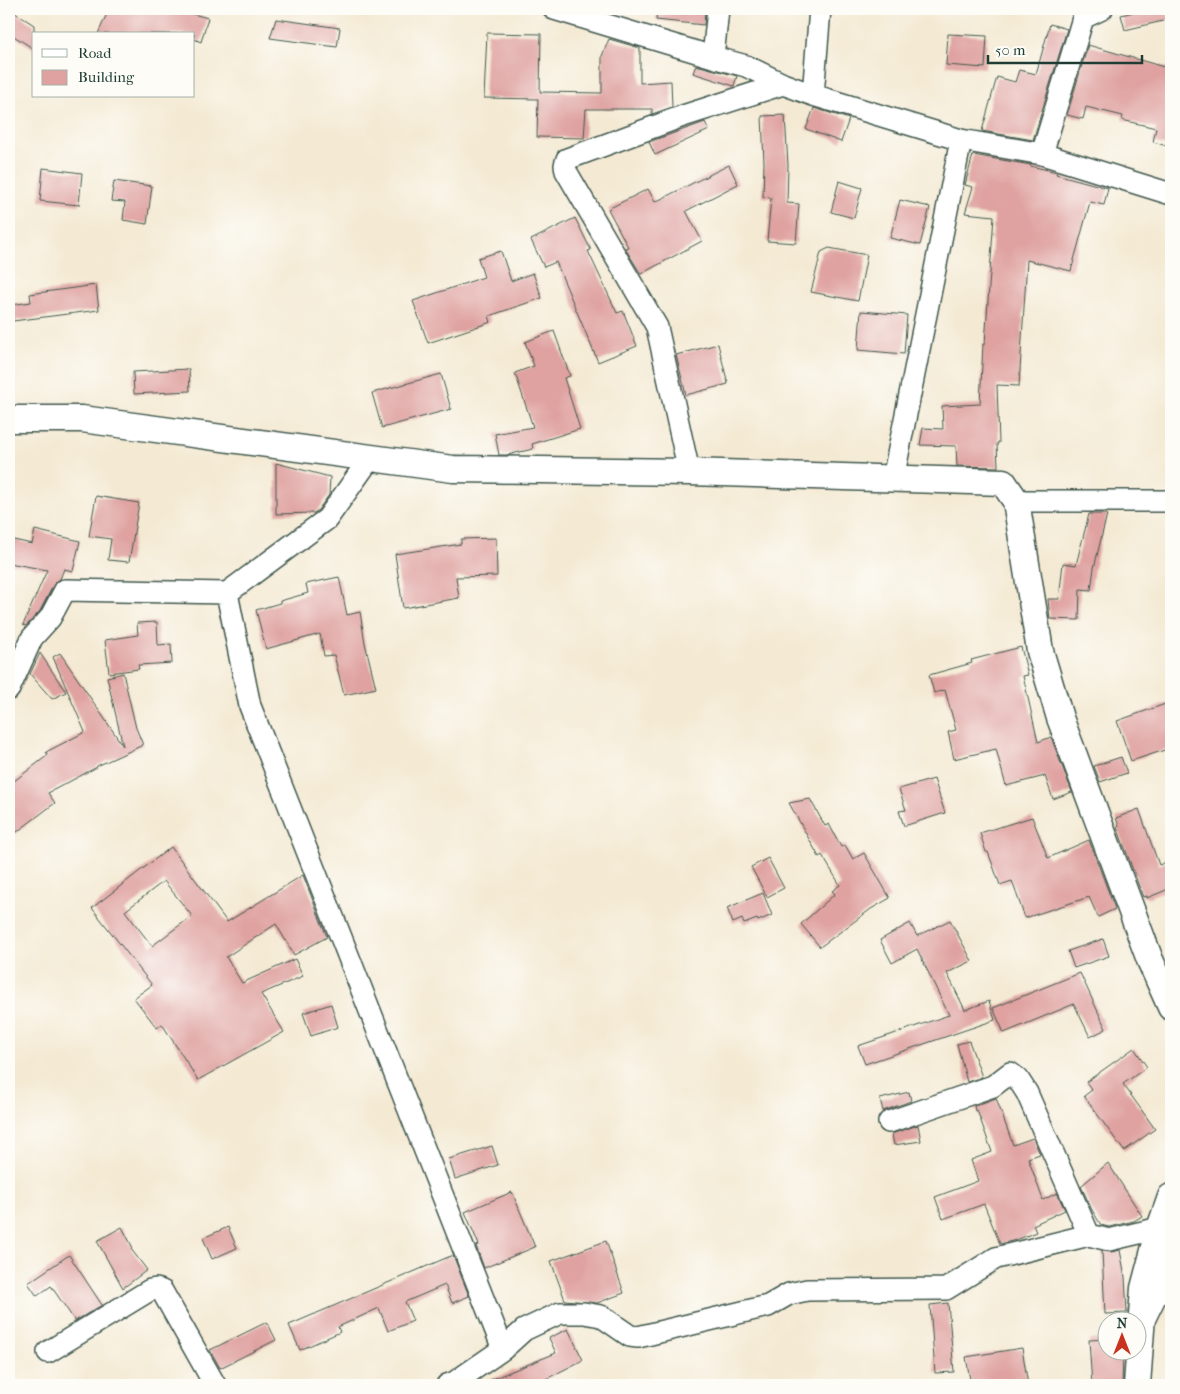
<svg xmlns="http://www.w3.org/2000/svg" width="1180" height="1394" viewBox="0 0 1180 1394" font-family="'IM FELL French Canon',serif">
<style>
.building{fill:#dfa2a0;fill-rule:evenodd}
.lines{fill:none;stroke-linecap:round;stroke-linejoin:round}
.minor-casing{stroke:#3f574c;stroke-width:24}
.tertiary-casing{stroke:#3f574c;stroke-width:29}
.minor{stroke:#fff;stroke-width:21}
.tertiary{stroke:#fff;stroke-width:26}
</style>
<rect width="100%" height="100%" fill="#fdfcf7"/>
<filter id="ink" filterUnits="userSpaceOnUse"><feTurbulence type="fractalNoise" baseFrequency=".02" numOctaves="2"/><feDisplacementMap in="SourceGraphic" scale="10" xChannelSelector="R" yChannelSelector="G"/><feConvolveMatrix kernelMatrix="1 2 1 2 8 2 1 2 1" color-interpolation-filters="sRGB"/></filter>
<filter id="wash" filterUnits="userSpaceOnUse"><feTurbulence type="fractalNoise" baseFrequency=".0096" numOctaves="4" result="noise"/><feDisplacementMap in="SourceGraphic" scale="20" xChannelSelector="R" yChannelSelector="G"/><feGaussianBlur stdDeviation="1.12" result="paint"/><feColorMatrix in="noise" values="0 0 0 0 0 0 0 0 0 0 0 0 0 0 0 0 0 1.4 0 .05"/><feComposite in="paint" operator="in"/></filter>
<g filter="url(#wash)">
<rect width="100%" height="100%" fill="#f4ead4"/>
<g id="blocks">
<path class="building" d="M 9,9 L 34,25 L 34,49 L 9,33 Z
M 109,9 L 174,9 L 208,18 L 201,42 L 194,39 L 194,34 L 98,34 Z
M 657,9 L 705,9 L 704,25 L 656,20 Z
M 1146,9 L 1171,9 L 1171,19 L 1125,30 L 1121,15 Z
M 276,19 L 340,28 L 337,47 L 270,38 Z
M 1050,24 L 1067,29 L 1033,140 L 982,131 L 997,77 L 1015,82 L 1019,70 L 1036,74 Z
M 487,33 L 541,34 L 540,92 L 602,93 L 602,56 L 609,39 L 640,48 L 640,83 L 671,81 L 672,107 L 652,114 L 652,109 L 586,109 L 584,138 L 537,137 L 538,99 L 484,98 Z
M 948,34 L 987,36 L 985,68 L 946,65 Z
M 1088,45 L 1171,69 L 1171,147 L 1153,142 L 1156,128 L 1122,120 L 1123,116 L 1086,107 L 1083,119 L 1067,115 Z
M 696,65 L 737,76 L 734,86 L 693,73 Z
M 814,108 L 849,119 L 841,142 L 806,129 Z
M 785,115 L 788,165 L 787,203 L 799,204 L 796,243 L 767,241 L 771,198 L 763,197 L 764,163 L 762,116 Z
M 705,122 L 709,130 L 655,155 L 649,142 Z
M 973,155 L 1031,165 L 1030,166 L 1057,172 L 1056,174 L 1108,188 L 1104,205 L 1090,202 L 1071,271 L 1027,260 L 1019,386 L 997,385 L 999,443 L 997,443 L 998,467 L 957,466 L 956,446 L 920,445 L 923,428 L 943,429 L 942,406 L 980,404 L 983,344 L 985,344 L 994,216 L 965,213 L 973,187 L 965,185 Z
M 729,165 L 738,184 L 686,211 L 702,241 L 641,274 L 625,248 L 628,247 L 608,209 L 648,189 L 655,202 Z
M 43,168 L 82,173 L 79,205 L 40,201 Z
M 114,181 L 152,186 L 147,224 L 123,220 L 125,202 L 111,201 Z
M 839,181 L 862,188 L 854,218 L 831,212 Z
M 900,200 L 930,207 L 920,245 L 890,238 Z
M 575,218 L 591,250 L 588,251 L 617,313 L 623,311 L 637,346 L 598,362 L 556,262 L 544,267 L 531,240 Z
M 829,248 L 867,255 L 858,301 L 811,292 L 821,252 Z
M 501,251 L 511,281 L 533,273 L 542,298 L 489,316 L 491,322 L 428,343 L 413,301 L 484,277 L 478,258 Z
M 96,285 L 99,310 L 13,321 L 11,305 L 31,302 L 30,294 Z
M 861,311 L 907,315 L 904,354 L 858,350 Z
M 554,331 L 570,376 L 564,378 L 580,429 L 532,444 L 533,449 L 507,455 L 499,455 L 495,434 L 533,427 L 515,373 L 534,366 L 525,342 Z
M 718,344 L 728,384 L 686,395 L 676,355 Z
M 189,369 L 190,391 L 134,394 L 133,372 Z
M 441,374 L 451,409 L 382,428 L 372,393 Z
M 276,463 L 330,477 L 329,495 L 318,510 L 314,513 L 276,514 Z
M 96,496 L 139,503 L 129,562 L 108,560 L 111,539 L 89,536 Z
M 1089,514 L 1107,514 L 1094,568 L 1091,590 L 1080,589 L 1079,620 L 1050,619 L 1048,599 L 1059,599 L 1063,563 L 1076,565 Z
M 35,530 L 80,541 L 73,571 L 64,569 L 60,579 L 54,584 L 40,611 L 26,626 L 23,625 L 47,570 L 9,563 L 9,539 L 32,544 Z
M 496,538 L 497,576 L 456,577 L 459,598 L 403,608 L 395,554 L 461,544 L 461,539 Z
M 339,577 L 347,615 L 360,612 L 365,643 L 376,688 L 344,695 L 334,655 L 324,656 L 320,634 L 266,649 L 256,610 L 280,603 L 280,601 L 308,593 L 306,584 Z
M 157,622 L 158,645 L 171,644 L 172,663 L 138,665 L 139,669 L 109,673 L 105,640 L 138,635 L 137,623 Z
M 1021,647 L 1028,675 L 1023,676 L 1038,742 L 1051,737 L 1072,792 L 1053,799 L 1045,776 L 1006,786 L 996,749 L 954,759 L 948,732 L 956,730 L 945,690 L 934,693 L 929,675 L 972,663 L 971,660 Z
M 40,653 L 66,692 L 52,699 L 30,674 Z
M 60,653 L 123,746 L 107,677 L 123,673 L 136,728 L 143,745 L 97,766 L 97,767 L 48,793 L 55,803 L 9,838 L 9,785 L 48,755 L 46,752 L 85,732 L 53,657 Z
M 1171,702 L 1171,748 L 1131,761 L 1117,721 Z
M 1121,757 L 1127,773 L 1100,782 L 1094,766 Z
M 934,779 L 945,813 L 904,826 L 899,811 L 906,810 L 899,789 Z
M 810,799 L 825,826 L 829,824 L 841,847 L 845,845 L 853,859 L 864,853 L 890,898 L 871,909 L 820,947 L 801,924 L 835,894 L 832,891 L 840,885 L 822,855 L 819,857 L 789,803 Z
M 1139,809 L 1159,865 L 1171,860 L 1171,888 L 1147,898 L 1147,896 L 1143,897 L 1117,827 L 1119,826 L 1116,818 Z
M 1032,817 L 1048,858 L 1089,840 L 1115,909 L 1098,917 L 1089,897 L 1025,918 L 1012,881 L 1000,885 L 988,852 L 986,852 L 980,833 Z
M 171,847 L 227,922 L 303,875 L 327,937 L 294,955 L 276,924 L 226,957 L 242,983 L 295,959 L 303,976 L 261,994 L 284,1032 L 198,1080 L 162,1024 L 157,1028 L 134,998 L 152,985 L 92,908 ZM 164,881 L 192,916 L 152,946 L 125,911 Z
M 768,858 L 784,888 L 767,897 L 751,867 Z
M 763,893 L 772,915 L 758,921 L 757,919 L 744,924 L 742,919 L 733,923 L 727,908 Z
M 950,920 L 972,961 L 947,973 L 965,1010 L 989,1001 L 995,1020 L 865,1064 L 858,1046 L 949,1015 L 917,949 L 892,963 L 880,940 L 910,923 L 917,936 Z
M 1103,939 L 1109,956 L 1074,968 L 1068,951 Z
M 1080,973 L 1106,1029 L 1090,1037 L 1074,1004 L 1004,1033 L 993,1008 Z
M 331,1004 L 338,1027 L 311,1036 L 303,1013 Z
M 969,1041 L 982,1077 L 967,1082 L 957,1044 Z
M 1134,1048 L 1147,1067 L 1123,1084 L 1155,1129 L 1124,1151 L 1084,1096 L 1092,1090 L 1086,1082 Z
M 909,1092 L 911,1101 L 883,1111 L 880,1099 Z
M 996,1098 L 1013,1145 L 1033,1138 L 1040,1154 L 1028,1158 L 1043,1200 L 1057,1193 L 1065,1210 L 1033,1225 L 1036,1232 L 1016,1240 L 1000,1244 L 984,1204 L 943,1219 L 935,1197 L 978,1181 L 971,1160 L 992,1152 L 977,1110 L 975,1111 L 974,1106 Z
M 918,1125 L 921,1141 L 894,1145 L 892,1134 Z
M 492,1146 L 498,1165 L 455,1179 L 449,1159 Z
M 1108,1163 L 1142,1216 L 1134,1221 L 1109,1227 L 1101,1225 L 1092,1210 L 1081,1186 Z
M 512,1192 L 535,1247 L 484,1268 L 476,1246 L 479,1245 L 465,1212 Z
M 122,1227 L 133,1248 L 131,1249 L 147,1270 L 123,1288 L 97,1241 Z
M 228,1227 L 237,1248 L 212,1259 L 203,1238 Z
M 606,1241 L 624,1293 L 597,1303 L 565,1300 L 551,1261 Z
M 1120,1250 L 1125,1277 L 1127,1313 L 1105,1314 L 1102,1251 L 1111,1252 Z
M 69,1255 L 102,1305 L 75,1321 L 51,1286 L 37,1296 L 28,1283 Z
M 453,1255 L 469,1296 L 452,1303 L 445,1285 L 405,1302 L 413,1321 L 388,1331 L 379,1308 L 338,1327 L 340,1332 L 300,1350 L 289,1325 Z
M 948,1303 L 954,1372 L 935,1373 L 930,1305 Z
M 267,1322 L 276,1340 L 220,1368 L 210,1350 Z
M 568,1329 L 583,1360 L 546,1379 L 548,1385 L 478,1385 L 556,1353 L 549,1338 Z
M 1108,1339 L 1108,1352 L 1123,1352 L 1122,1385 L 1092,1385 L 1089,1340 Z
M 1022,1348 L 1028,1385 L 971,1385 L 966,1357 Z"/>
</g>
</g>
<g filter="url(#ink)">
<use href="#blocks" fill-opacity="0" stroke="#3f574c" stroke-width="1"/>
<g class="lines">
<g class="minor-casing">
<path id="minor" d="M 554,9 L 713,57 L 746,66 L 783,84
M 713,57 L 718,9
M 813,95 L 820,9
M 1042,154 L 1083,18 L 1102,9
M 371,457 L 327,519 L 227,593 L 250,706 L 503,1349
M 689,472 L 657,327 L 566,171 L 565,165 L 567,159 L 683,116 L 783,84 L 813,95 L 961,140 L 1042,154 L 1171,194
M 893,479 L 961,140
M 1016,501 L 1171,501
M 9,689 L 32,638 L 50,618 L 65,590 L 227,593
M 889,1122 L 993,1086 L 1010,1073 L 1018,1079 L 1027,1093 L 1089,1235
M 1144,1320 L 1171,1265
M 48,1352 L 150,1290 L 156,1289 L 162,1291 L 215,1385
M 447,1385 L 455,1382 L 503,1349 L 524,1330 L 560,1313 L 584,1313 L 601,1316 L 630,1336 L 638,1337 L 768,1306 L 789,1294 L 807,1290 L 946,1289 L 996,1258 L 1089,1235 L 1109,1240 L 1160,1228"/>
</g>
<g class="tertiary-casing">
<path id="tertiary" d="M 9,419 L 82,419 L 453,469 L 689,472 L 1003,482 L 1016,501 L 1040,651 L 1060,718 L 1150,960 L 1171,1007
M 1137,1385 L 1144,1288 L 1160,1228 L 1171,1197"/>
</g>
<use href="#minor" class="minor"/>
<use href="#tertiary" class="tertiary"/>
</g>
</g>
<rect width="1180" height="1394" fill="none" stroke="#fdfcf7" stroke-width="30"/>
<rect x="32" y="32" width="162" height="65" fill="#fdfcf7" stroke="#a4b0a9"/>
<rect x="42" y="49" width="25" height="8" fill="#ffffff" stroke="#a4b0a9"/>
<text x="78" y="58" font-size="15" fill="#1f3d34">Road</text>
<rect x="42" y="70" width="25" height="15" fill="#dfa2a0" stroke="#a4b0a9"/>
<text x="78" y="82" font-size="15" fill="#1f3d34">Building</text>
<g transform="translate(1122 1336)"><circle r="24" fill="#fdfcf7" stroke="#a4b0a9"/>
<path d="M0-4L9 19L0 12L-9 19Z" fill="#c8321e"/>
<text y="-8" font-size="14" font-weight="bold" text-anchor="middle" fill="#1f3d34">N</text>
</g>
<path d="M988 55v8h154v-8" fill="none" stroke="#1f3d34" stroke-width="2.5"/>
<text x="995" y="55" font-size="15" fill="#1f3d34" stroke="#fdfcf7" stroke-width="4" paint-order="stroke">50 m</text>
</svg>
